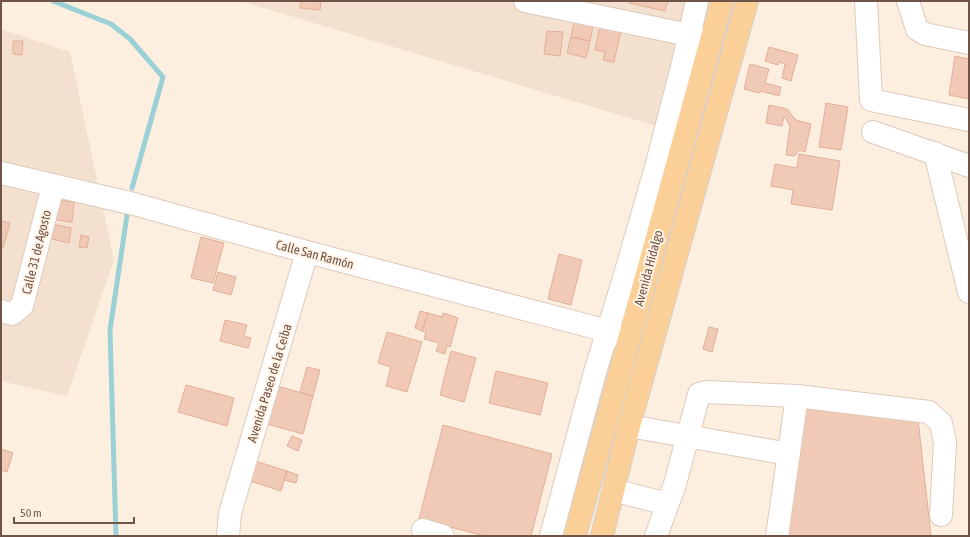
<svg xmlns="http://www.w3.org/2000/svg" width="970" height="537" viewBox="0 0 970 537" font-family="'Asap Condensed',sans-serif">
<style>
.residential{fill:#f3e0ce}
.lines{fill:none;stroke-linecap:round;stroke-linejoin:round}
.stream{stroke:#9bd1d6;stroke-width:5}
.building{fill:#f0cab7;stroke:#e3af98}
.minor-casing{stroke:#dfcabc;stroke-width:24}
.major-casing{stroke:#d7cfcc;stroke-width:24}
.minor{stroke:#fff;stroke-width:22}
.major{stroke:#facf98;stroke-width:22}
.labels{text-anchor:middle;stroke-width:4;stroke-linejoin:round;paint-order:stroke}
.street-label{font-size:13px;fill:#715448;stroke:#fff3e5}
</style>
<rect width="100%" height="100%" fill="#fcefdf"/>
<path class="residential" d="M 241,1 L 693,1 L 656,126 Z
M 1,29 L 70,52 L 114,260 L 67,396 L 1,381 Z"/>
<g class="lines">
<path class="stream" d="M 53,1 L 111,24 L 130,39 L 163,77 L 132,188
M 116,536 L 110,330 L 127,215"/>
</g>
<path class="building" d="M 301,1 L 321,1 L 320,10 L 300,8 Z
M 629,1 L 668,1 L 665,11 L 629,3 Z
M 575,17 L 594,21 L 590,41 L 571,37 Z
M 600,25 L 621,30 L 614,62 L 603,60 L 605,52 L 595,50 Z
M 547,31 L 563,32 L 560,56 L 544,54 Z
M 571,37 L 590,41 L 586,58 L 567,53 Z
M 13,41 L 23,41 L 22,55 L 13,54 Z
M 769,47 L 798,55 L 791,81 L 782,78 L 785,64 L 779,62 L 778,65 L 765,61 Z
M 955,56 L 969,59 L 969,99 L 949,95 Z
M 750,64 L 769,69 L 765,83 L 781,87 L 779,96 L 761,91 L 760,93 L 744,89 Z
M 826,103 L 848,107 L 841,150 L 819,147 Z
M 769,105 L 787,109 L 796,120 L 811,124 L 805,152 L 799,150 L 795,156 L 786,155 L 790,126 L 784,116 L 782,126 L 766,123 Z
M 799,154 L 840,161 L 832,210 L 791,204 L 793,190 L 771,186 L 775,164 L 797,168 Z
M 52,199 L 74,202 L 72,222 L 50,219 Z
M 1,221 L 10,223 L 3,248 L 1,247 Z
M 47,223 L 71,228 L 69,243 L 44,237 Z
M 81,235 L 89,237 L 87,248 L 79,247 Z
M 201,237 L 224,243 L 213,283 L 191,278 Z
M 559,254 L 582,260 L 571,305 L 548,299 Z
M 218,272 L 236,277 L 231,295 L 213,290 Z
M 420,311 L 428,313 L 422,331 L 415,328 Z
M 428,313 L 442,317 L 443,313 L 458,318 L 450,347 L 447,346 L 445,354 L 436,351 L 439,343 L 424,339 L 426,332 L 422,331 Z
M 225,320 L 247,325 L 244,336 L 251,338 L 248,348 L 220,341 Z
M 709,327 L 718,329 L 712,352 L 703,349 Z
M 387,332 L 422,342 L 407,392 L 386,386 L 391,367 L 378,363 Z
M 451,351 L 476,358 L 464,402 L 440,395 Z
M 307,367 L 320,370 L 313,396 L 300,392 Z
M 496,371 L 548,383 L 540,415 L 489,403 Z
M 270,384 L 313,396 L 303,434 L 260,422 Z
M 186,385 L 234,398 L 227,426 L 178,412 Z
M 805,397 L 917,410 L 931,536 L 785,536 Z
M 443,425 L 552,454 L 531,536 L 485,536 L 419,519 Z
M 292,436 L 302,440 L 298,451 L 287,446 Z
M 1,449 L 13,453 L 7,472 L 1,470 Z
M 249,459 L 287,471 L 281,491 L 250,481 Z
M 287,471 L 298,475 L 296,483 L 284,480 Z"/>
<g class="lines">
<g class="minor-casing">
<path id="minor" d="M 525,1 L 689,35 L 703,40
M 866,1 L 871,100 L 969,120
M 908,1 L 917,29 L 925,34 L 969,43
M 873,132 L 969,166
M 935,153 L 969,292
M 1,173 L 134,204 L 307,252 L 608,331 L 628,340
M 1,311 L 12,314 L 22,306 L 53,186
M 797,396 L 929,412 L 941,423 L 945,443 L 941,515
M 629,426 L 789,454
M 613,490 L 667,504
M 423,530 L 443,536
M 228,536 L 230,513 L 307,252
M 551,536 L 595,372 L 624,278 L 656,167 L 683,63 L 697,1
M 656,536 L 675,484 L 699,394 L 706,392 L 797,396 L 777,536"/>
</g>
<g class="major-casing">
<path id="major" d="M 575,536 L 722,1
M 602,536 L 629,426 L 747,1"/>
</g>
<use href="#minor" class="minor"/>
<use href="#major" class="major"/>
</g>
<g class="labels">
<g class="street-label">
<text transform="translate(36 252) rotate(-76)" y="5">Calle 31 de Agosto</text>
<text transform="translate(315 254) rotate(15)" y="5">Calle San Ramón</text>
<text transform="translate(648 268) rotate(-75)" y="5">Avenida Hidalgo</text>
<text transform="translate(269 383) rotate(-73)" y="5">Avenida Paseo de la Ceiba</text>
</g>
</g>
<rect width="970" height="537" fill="none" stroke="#715448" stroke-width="4"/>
<path d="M14 517v6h120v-6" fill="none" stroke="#715448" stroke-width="2"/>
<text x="20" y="517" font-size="12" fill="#715448" stroke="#fff3e5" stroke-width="3" paint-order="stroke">50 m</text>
</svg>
